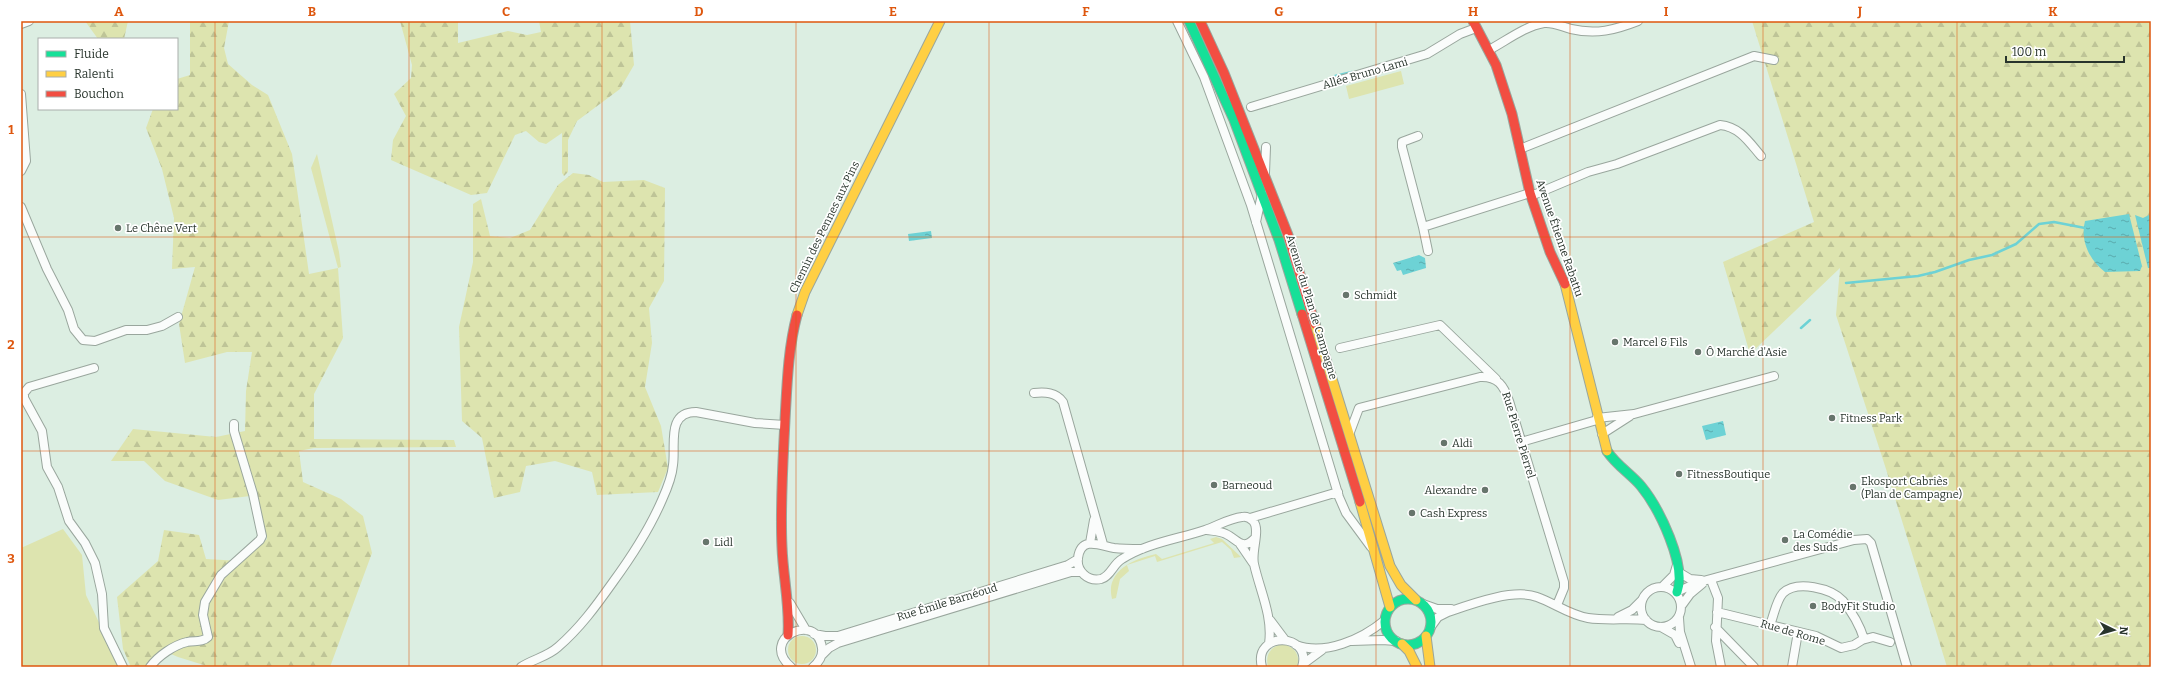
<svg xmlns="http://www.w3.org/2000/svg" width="2172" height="688" viewBox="0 0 2172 688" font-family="Bitter,serif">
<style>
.green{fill:#dde4af}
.forest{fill:url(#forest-firs)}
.water{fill:url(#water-ripples)}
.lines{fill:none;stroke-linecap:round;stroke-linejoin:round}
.stream{stroke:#6dd2d5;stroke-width:2.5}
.street-casing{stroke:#99a69d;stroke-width:10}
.fast-casing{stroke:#99a69d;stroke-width:11}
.slow-casing{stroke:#99a69d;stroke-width:11}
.jam-casing{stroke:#99a69d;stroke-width:11}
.street{stroke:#fafcfb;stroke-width:8}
.fast{stroke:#16e098;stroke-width:9}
.slow{stroke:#ffcf43;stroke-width:9}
.jam{stroke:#f24e42;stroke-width:9}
.grid{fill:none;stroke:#de570e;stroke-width:1;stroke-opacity:0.55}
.poi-dot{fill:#67756c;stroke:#fff;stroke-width:1.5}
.labels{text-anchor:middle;stroke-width:3.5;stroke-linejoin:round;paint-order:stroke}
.street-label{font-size:11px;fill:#28342c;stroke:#fff}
.poi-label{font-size:11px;fill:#28342c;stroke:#fff;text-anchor:start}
.neatline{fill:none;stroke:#de570e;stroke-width:1.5}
.grid-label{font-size:13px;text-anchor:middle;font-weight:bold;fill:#de570e}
</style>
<defs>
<pattern id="forest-firs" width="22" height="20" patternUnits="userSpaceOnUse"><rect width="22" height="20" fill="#dde4af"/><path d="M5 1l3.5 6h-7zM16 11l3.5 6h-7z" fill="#bec497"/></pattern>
<pattern id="water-ripples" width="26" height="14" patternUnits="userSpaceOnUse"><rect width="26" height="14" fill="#6dd2d5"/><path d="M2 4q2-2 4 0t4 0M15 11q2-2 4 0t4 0" fill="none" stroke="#5aabad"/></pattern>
</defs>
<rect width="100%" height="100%" fill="#dceee2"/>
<path class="green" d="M 1401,71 L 1404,84 L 1349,99 L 1346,86 Z
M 317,154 L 339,252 L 341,267 L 338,268 L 311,168 Z
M 63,529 L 82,555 L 86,595 L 120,667 L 21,667 L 21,548 Z
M 1216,537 L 1222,539 L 1241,557 L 1234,558 L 1231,550 L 1222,542 L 1157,562 L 1155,556 L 1127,565 L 1129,571 L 1120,579 L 1116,598 L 1112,599 C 1105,571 1133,559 1156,554 L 1162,559 L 1214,543 L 1210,539 Z
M788 650a14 14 0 1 1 28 0a14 14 0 1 1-28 0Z
M 1282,644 C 1294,646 1301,655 1297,667 L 1268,667 C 1265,655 1270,647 1282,644 Z"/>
<path class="forest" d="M 85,21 L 128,21 L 124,39 L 98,39 Z
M 190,21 L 229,21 L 224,48 L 228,64 L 252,85 L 268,95 L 292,154 L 309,274 L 338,268 L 343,338 L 314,394 L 314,439 L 454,440 L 456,447 L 314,448 L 299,451 L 303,482 L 341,499 L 363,516 L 372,553 L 330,667 L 210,667 L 178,657 L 164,651 L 144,667 L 131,667 L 123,649 L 117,597 L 158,561 L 164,530 L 199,535 L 206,559 L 241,561 L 267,539 L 257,495 L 218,500 L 165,481 L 144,461 L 111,461 L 133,429 L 216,437 L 245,431 L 246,391 L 252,352 L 227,352 L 185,363 L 179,324 L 195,267 L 172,269 L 174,218 L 162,169 L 146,128 L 153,109 L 177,109 L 177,79 L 190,75 Z
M 400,21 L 458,21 L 458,43 L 508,31 L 527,35 L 541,32 L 539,21 L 630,21 L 634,65 L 620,89 L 577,121 L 568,140 L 568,172 L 564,176 L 562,173 L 562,133 L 546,144 L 539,142 L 526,131 L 515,135 L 487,193 L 471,195 L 391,160 L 393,140 L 406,116 L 394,94 L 411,78 L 412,65 Z
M 1752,21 L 2151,21 L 2151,667 L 1947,667 L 1886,469 L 1836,315 L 1840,268 L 1750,354 L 1723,262 L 1814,222 Z
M 573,173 L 589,175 L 603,182 L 644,180 L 665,188 L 664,281 L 649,308 L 652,343 L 645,387 L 661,426 L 668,468 L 658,492 L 597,495 L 592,472 L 555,461 L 526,466 L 520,492 L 494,498 L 482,438 L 462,421 L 459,327 L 473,262 L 473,204 L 481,199 L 490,236 L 510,238 L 530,230 L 558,185 Z"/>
<path class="water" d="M 2129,214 L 2142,266 L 2140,271 L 2105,272 C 2089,260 2080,240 2085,221 Z
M 2151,214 L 2151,268 L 2148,268 L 2135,215 L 2143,218 Z
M 931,231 L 932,238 L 909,241 L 908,234 Z
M 1419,255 L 1425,258 L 1426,268 L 1403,275 L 1401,270 L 1397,271 L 1393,263 Z
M 1723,421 L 1726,435 L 1706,440 L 1702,426 Z"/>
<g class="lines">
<path class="stream" d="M 1335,79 L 1335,76 L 1352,72
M 1846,283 L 1918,276 L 1935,272 L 1969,260 L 1992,255 L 2016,244 L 2039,224 L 2054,222 L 2085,228
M 1801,328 L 1810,320"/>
<g class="street-casing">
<path id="street" d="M 1177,21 L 1204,77 L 1251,205 L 1339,497 L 1346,513 L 1371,547
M 21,24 L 29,21
M 1489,50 C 1506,41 1525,26 1544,23 C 1554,22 1562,27 1571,29 C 1596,35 1615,30 1638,21
M 21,94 L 26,161 L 21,171
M 1251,107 L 1427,54 L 1460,34 L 1476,28
M 1418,136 L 1402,142 L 1402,147 L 1423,227 L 1428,251
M 1520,149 L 1754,56 L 1774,60
M 1265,173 L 1266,147
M 1531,196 L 1588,172 L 1617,164 L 1720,125 C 1740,127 1749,142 1761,156
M 21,207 L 47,269 L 68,310 L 74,329 L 83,340 L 95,341 L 126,330 L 147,330 L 162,326 L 178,317
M 1256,222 L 1262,194
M 1423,227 L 1530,193
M 1340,348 L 1440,325 L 1496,379
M 94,368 L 29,387 L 24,393 L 24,398 L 42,431 L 47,467 L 58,487 L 69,521 L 85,543 L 95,563 L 102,594 L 104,628 L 123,667
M 1034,393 C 1045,392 1056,392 1063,402 L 1103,544
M 1597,418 L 1634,414 L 1774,376
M 1350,432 L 1359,408 L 1480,377 C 1498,376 1504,386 1509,401 L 1564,582 L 1564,588 L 1557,605
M 1602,434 L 1630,416
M 1521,442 L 1597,420
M 1250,518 L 1338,492
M 1207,530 C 1213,531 1220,531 1226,534 C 1237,539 1242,551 1254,539
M 1090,543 L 1094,520
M 1240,544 L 1253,563
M 1142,549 C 1133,549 1123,549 1114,548 C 1101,546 1081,535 1078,558 C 1076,571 1088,582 1101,579 C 1111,576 1113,564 1122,559 C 1147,543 1178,539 1205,530 C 1217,526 1230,518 1242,517 C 1246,516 1250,518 1253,521 C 1261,529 1251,551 1254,564 C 1260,591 1273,616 1269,644
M 1680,573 L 1690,579 L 1701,580
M 1711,580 L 1718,598 L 1716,641 L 1721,667
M 1663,586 L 1674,575 L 1677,565
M1641 607a20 20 0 1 1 40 0a20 20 0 1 1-40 0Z
M 1677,592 L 1696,583 L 1854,540 L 1867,539 L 1871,543 L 1907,667
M 790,603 L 806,630
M 1423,604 L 1437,609 L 1451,609
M 1682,605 L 1690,594 L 1702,584
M 1717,612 L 1816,636 L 1841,648 L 1854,645 L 1862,640 L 1873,637 L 1890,642
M 1618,617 L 1632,610 L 1642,600
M 1679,618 L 1680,632 L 1691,667
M 1270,620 L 1285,640
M 1770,625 C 1774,615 1776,601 1783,593 C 1797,580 1831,588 1843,601 C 1852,612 1860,626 1864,639
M 1661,627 L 1675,635 L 1679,643
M 1715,627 L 1754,667
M 1430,628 L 1438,617 L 1448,612 C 1471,604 1514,588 1537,597 C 1554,603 1570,615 1588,618 C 1607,621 1627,618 1646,620
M 814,634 L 825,636 L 838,636 L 1068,565 L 1078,559
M 1352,641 L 1382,640 L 1396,641
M 1296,645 C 1325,656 1362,639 1385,620
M 822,655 L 829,648 L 838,643 L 1071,572 L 1081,572
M 1303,664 L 1322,650
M 150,667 C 158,656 174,645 187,642 C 194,640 202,643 208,637 L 203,615 L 205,602 L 221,575 L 260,540 L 262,536 L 253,494 L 234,431 L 234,424
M 521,667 C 533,659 547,657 558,647 C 580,628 596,606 613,582 C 632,556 649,530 662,500 C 667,489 672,477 673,465 C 676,445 666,412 696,412 L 755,423 L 785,425
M 791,667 C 758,639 817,610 822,648 C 823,656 819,662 813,667
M 1262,667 C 1252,631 1313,632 1302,667
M 1792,667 L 1798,632"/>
</g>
<g class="fast-casing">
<path id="fast" d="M 1189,21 L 1234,120 L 1279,240 L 1302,314
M 1607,451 C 1616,465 1631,474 1641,486 C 1659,508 1687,565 1677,592
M1385 622a23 23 0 1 1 46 0a23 23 0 1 1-46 0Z"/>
</g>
<g class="slow-casing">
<path id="slow" d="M 1565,284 L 1607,451
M 797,315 L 805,292 L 940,21
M 1315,324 L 1390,566 L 1401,585 L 1416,600
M 1360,502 L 1390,607
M 1426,636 L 1430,667
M 1402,644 L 1409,651 L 1417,667"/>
</g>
<g class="jam-casing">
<path id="jam" d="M 1200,21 L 1224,73 L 1288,235 L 1315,324
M 1473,21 L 1496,65 L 1512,114 L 1530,193 L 1550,252 L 1565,284
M 1302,314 L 1360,502
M 788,635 C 790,605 783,577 782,547 C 780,505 783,462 785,420 C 787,385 788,349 797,315"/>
</g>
<use href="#street" class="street"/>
<use href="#fast" class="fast"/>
<use href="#slow" class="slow"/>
<use href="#jam" class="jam"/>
</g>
<path class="grid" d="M 215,21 L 215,667M 409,21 L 409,667M 602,21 L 602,667M 796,21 L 796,667M 989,21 L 989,667M 1183,21 L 1183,667M 1376,21 L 1376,667M 1570,21 L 1570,667M 1763,21 L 1763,667M 1957,21 L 1957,667M 21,237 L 2151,237M 21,451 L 2151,451"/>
<g class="poi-dot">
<circle cx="118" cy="228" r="4"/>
<circle cx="1346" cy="295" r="4"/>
<circle cx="1615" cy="342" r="4"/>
<circle cx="1698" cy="352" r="4"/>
<circle cx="1832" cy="418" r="4"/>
<circle cx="1444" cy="443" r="4"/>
<circle cx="1679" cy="474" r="4"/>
<circle cx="1214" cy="485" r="4"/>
<circle cx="1853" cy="487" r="4"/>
<circle cx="1485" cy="490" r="4"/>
<circle cx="1412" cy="513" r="4"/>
<circle cx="1785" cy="540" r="4"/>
<circle cx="706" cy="542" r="4"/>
<circle cx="1813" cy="606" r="4"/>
</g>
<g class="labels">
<g class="street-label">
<text transform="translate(1365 73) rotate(-16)" y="4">Allée Bruno Lami</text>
<text transform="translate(824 227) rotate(-64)" y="4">Chemin des Pennes aux Pins</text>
<text transform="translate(1560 238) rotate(71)" y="4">Avenue Étienne Rabattu</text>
<text transform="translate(1312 307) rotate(73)" y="4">Avenue du Plan de Campagne</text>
<text transform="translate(1519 435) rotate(73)" y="4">Rue Pierre Pierrel</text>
<text transform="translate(947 602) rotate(-17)" y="4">Rue Émile Barnéoud</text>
<text transform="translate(1793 632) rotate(16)" y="4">Rue de Rome</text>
</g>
<g class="poi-label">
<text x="126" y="232">Le Chêne Vert</text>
<text x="1354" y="299">Schmidt</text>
<text x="1623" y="346">Marcel &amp; Fils</text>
<text x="1706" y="356">Ô Marché d'Asie</text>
<text x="1840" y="422">Fitness Park</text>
<text x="1452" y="447">Aldi</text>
<text x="1687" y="478">FitnessBoutique</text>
<text x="1861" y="485">Ekosport Cabriès<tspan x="1861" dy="13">(Plan de Campagne)</tspan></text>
<text x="1222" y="489">Barneoud</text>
<text x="1477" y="494" text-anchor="end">Alexandre</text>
<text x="1420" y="517">Cash Express</text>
<text x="1793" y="538">La Comédie<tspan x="1793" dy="13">des Suds</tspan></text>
<text x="714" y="546">Lidl</text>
<text x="1821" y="610">BodyFit Studio</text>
</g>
</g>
<rect width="2172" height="688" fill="none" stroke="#ffffff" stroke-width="44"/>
<rect x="38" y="38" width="140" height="72" fill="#ffffff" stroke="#a9aeab"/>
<rect x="46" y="51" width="20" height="6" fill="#16e098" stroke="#a9aeab"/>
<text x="74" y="58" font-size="12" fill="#28342c">Fluide</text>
<rect x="46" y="71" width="20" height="6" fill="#ffcf43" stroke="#a9aeab"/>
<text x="74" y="78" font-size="12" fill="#28342c">Ralenti</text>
<rect x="46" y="91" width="20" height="6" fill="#f24e42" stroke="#a9aeab"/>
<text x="74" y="98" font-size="12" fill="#28342c">Bouchon</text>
<g transform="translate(2114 630) rotate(95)" stroke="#ffffff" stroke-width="3" paint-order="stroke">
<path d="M0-3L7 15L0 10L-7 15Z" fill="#28342c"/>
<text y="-6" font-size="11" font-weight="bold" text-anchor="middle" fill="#28342c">N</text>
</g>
<path d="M2006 56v6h118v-6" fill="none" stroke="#28342c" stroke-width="2"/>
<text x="2012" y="56" font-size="12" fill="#28342c" stroke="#ffffff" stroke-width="3" paint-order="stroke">100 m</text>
<rect x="22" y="22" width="2128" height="644" class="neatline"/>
<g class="grid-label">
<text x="119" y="16">A</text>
<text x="312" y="16">B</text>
<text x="506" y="16">C</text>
<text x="699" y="16">D</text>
<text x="893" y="16">E</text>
<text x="1086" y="16">F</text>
<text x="1279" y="16">G</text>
<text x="1473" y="16">H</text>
<text x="1666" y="16">I</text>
<text x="1860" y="16">J</text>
<text x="2053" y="16">K</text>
<text x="11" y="134">1</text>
<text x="11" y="349">2</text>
<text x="11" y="563">3</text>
</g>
</svg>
